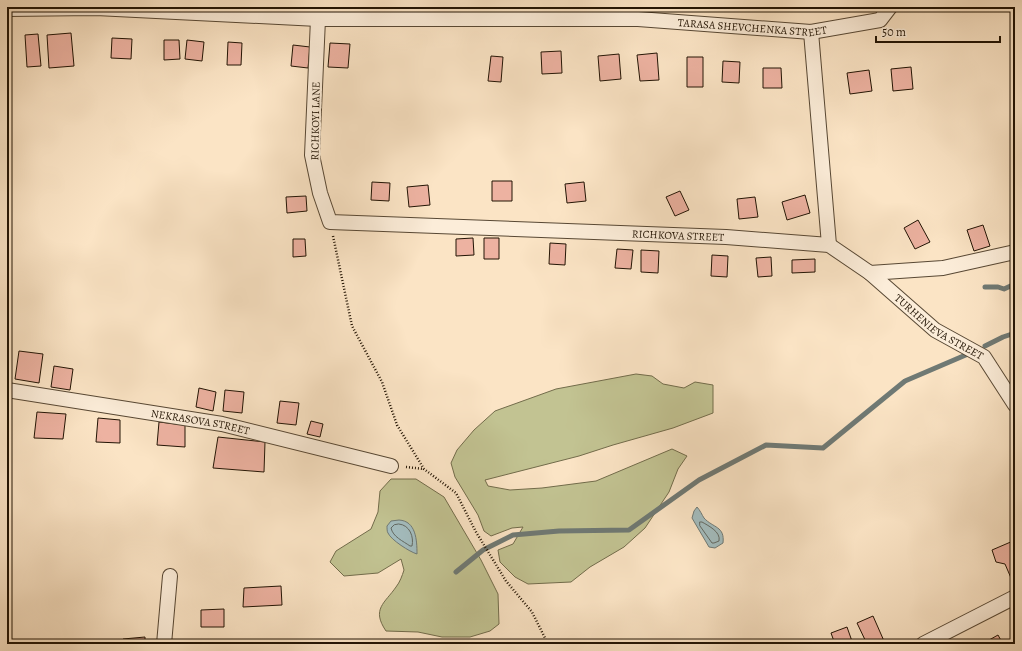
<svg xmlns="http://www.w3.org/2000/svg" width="1022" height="651" viewBox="0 0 1022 651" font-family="Alegreya,serif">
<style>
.green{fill:#c2c392;stroke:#726c4b}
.water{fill:#a3bcbe;stroke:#6f7974}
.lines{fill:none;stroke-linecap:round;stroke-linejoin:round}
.shore{stroke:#626861;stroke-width:1}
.stream{stroke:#6f7974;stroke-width:5}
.building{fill:#edb2a1;stroke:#221404}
.minor-casing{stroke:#584834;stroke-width:16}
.path{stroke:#221404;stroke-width:2.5;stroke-dasharray:1 2;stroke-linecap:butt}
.minor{stroke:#fcedd9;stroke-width:14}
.labels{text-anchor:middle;stroke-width:4;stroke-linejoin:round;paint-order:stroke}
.street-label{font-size:11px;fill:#221404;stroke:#fcedd9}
</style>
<rect width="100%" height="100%" fill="#fbe4c5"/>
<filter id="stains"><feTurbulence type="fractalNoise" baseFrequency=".005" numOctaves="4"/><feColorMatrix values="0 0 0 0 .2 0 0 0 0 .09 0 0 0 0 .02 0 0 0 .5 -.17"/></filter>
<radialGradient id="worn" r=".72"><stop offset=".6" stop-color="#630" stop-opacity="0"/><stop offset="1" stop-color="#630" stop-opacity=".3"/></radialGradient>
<path class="green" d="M 636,374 L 652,376 L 663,384 L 684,388 L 695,382 L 713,385 L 713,413 L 673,428 L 613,445 L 579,456 L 485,480 L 488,486 L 510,490 L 542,488 L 596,481 L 672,449 L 687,456 L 678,469 L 669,492 L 645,528 L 624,547 L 590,567 L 571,582 L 528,584 L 515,577 L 500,562 L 498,550 L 513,544 L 523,527 L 512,528 L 491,536 L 484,531 L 478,515 L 455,477 L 451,463 L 457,450 L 474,430 L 495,411 L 556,389 Z
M 391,479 L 416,479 L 444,497 L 481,560 L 498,594 L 499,624 L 490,631 L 470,637 L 442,637 L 418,632 L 386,631 C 371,609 385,603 396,587 C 400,582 402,576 404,570 L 401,559 L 378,573 L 344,576 L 330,562 L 336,551 L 371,529 L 378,512 L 380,491 Z"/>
<path class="water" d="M 697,507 C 700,510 702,515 704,518 C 713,528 725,526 723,543 L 715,548 L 709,547 L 692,518 L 694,511 Z
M 399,520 C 416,521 417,540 417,554 C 410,552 391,540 388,533 C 387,532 387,528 387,526 L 391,521 Z"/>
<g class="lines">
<path class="shore" d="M 700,522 L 702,522 C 709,526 721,532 719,541 L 714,543 L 712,543 L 700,526 Z
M 399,524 C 410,525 414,537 412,546 L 410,546 C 403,541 393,537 391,528 L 394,525 Z"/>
<path class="stream" d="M 985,287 L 998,287 L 1004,289 L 1015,284
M 985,346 L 1003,337 L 1015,333
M 456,572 L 483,550 L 513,535 L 559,531 L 629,530 L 699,480 L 766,445 L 823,448 L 905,381 L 968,354"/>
</g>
<path class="building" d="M 71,33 L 74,66 L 49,68 L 47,35 Z
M 38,34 L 41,66 L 27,67 L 25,35 Z
M 112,38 L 132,39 L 131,59 L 111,58 Z
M 164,40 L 179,40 L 180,59 L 164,60 Z
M 187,40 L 204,42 L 202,61 L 185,59 Z
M 228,42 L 242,43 L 241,65 L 227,65 Z
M 330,43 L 350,44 L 348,68 L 328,67 Z
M 293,45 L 310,47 L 308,68 L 291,66 Z
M 561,51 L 562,73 L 542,74 L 541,52 Z
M 657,53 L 659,80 L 640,81 L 637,55 Z
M 619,54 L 621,79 L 600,81 L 598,56 Z
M 491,56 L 503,57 L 501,82 L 488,81 Z
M 687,57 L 703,57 L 703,87 L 687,87 Z
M 723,61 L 740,62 L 739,83 L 722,82 Z
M 911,67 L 913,89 L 893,91 L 891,69 Z
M 763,68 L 781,68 L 782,88 L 763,88 Z
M 869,70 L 872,91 L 850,94 L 847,73 Z
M 492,181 L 512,181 L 512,201 L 492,201 Z
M 372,182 L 390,183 L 389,201 L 371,200 Z
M 584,182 L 586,201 L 567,203 L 565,184 Z
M 428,185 L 430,205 L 409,207 L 407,187 Z
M 680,191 L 689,210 L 675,216 L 666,197 Z
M 805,195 L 810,213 L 787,220 L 782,202 Z
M 306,196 L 307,211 L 287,213 L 286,197 Z
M 755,197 L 758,217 L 739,219 L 737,199 Z
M 918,220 L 930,242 L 915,249 L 904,228 Z
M 983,225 L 990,246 L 974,251 L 967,230 Z
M 473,238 L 474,255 L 456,256 L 456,239 Z
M 484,238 L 499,238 L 499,259 L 484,259 Z
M 293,239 L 305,239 L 306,256 L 293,257 Z
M 550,243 L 566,244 L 565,265 L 549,264 Z
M 617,249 L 633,250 L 631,269 L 615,268 Z
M 641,250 L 659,251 L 658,273 L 641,272 Z
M 712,255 L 728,256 L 727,277 L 711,276 Z
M 771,257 L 772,276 L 758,277 L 756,258 Z
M 815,259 L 815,272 L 792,273 L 792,260 Z
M 19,351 L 43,354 L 39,383 L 15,379 Z
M 54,366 L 73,369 L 70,390 L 51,387 Z
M 199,388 L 216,392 L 213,411 L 196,407 Z
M 225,390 L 244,392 L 242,413 L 223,411 Z
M 280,401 L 299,403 L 296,425 L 277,423 Z
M 37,412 L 66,414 L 63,439 L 34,438 Z
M 98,418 L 120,420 L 120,443 L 96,442 Z
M 311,421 L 323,424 L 320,437 L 307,434 Z
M 159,422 L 185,425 L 185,447 L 157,445 Z
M 218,437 L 265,442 L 264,472 L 213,468 Z
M 1013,541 L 1015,546 L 1015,577 L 1011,578 L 1005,564 L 996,562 L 992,550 Z
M 281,586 L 282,605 L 243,607 L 244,588 Z
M 224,609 L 224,627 L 201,627 L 201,610 Z
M 873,616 L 884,641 L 877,644 L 867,644 L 857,623 Z
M 847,627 L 853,644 L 835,644 L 831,633 Z
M 998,635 L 1003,644 L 982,644 Z
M 145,637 L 145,644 L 122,644 L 123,639 Z"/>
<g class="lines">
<g class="minor-casing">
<g id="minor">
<path id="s1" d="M 7,9 L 96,8 L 318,19 L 638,19 L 811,32 L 880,20 L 890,7"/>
<path id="s2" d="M 318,19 L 312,155 L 320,193 L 330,222 L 726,237 L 829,245 L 870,273 L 943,268 L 1015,252"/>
<path d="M 811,32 L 829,245"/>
<path id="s3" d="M 870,273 L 935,330 L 984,357 L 1015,405"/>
<path id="s4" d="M 7,390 L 222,424 L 391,466"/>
<path d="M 164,644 L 170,576"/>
<path d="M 923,644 L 1015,597"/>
</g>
</g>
<path class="path" d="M 333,236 L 352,326 L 382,382 L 397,425 L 424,469 L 456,493 L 476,532 L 506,581 L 532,612 L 548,644
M 406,467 L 424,469"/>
<use href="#minor" class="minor"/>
</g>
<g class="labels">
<g class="street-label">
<text dy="4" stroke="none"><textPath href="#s1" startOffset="746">TARASA SHEVCHENKA STREET</textPath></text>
<text transform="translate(315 121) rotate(-89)" y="4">RICHKOYI LANE</text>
<text dy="4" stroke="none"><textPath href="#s2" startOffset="554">RICHKOVA STREET</textPath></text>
<text dy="4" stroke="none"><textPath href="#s3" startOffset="88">TURHENIEVA STREET</textPath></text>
<text dy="4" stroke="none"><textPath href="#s4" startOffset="196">NEKRASOVA STREET</textPath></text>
</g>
</g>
<rect width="1022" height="651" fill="none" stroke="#fbe4c5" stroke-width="24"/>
<rect x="8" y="8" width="1006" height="635" fill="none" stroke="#221404" stroke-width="2"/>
<rect x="12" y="12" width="998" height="627" fill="none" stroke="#221404"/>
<path d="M876 36v6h124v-6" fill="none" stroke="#221404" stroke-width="2"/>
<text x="882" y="36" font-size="12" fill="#221404" stroke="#fcedd9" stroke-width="3" paint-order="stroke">50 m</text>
<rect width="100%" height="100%" filter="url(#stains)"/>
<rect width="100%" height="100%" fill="url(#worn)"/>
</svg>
